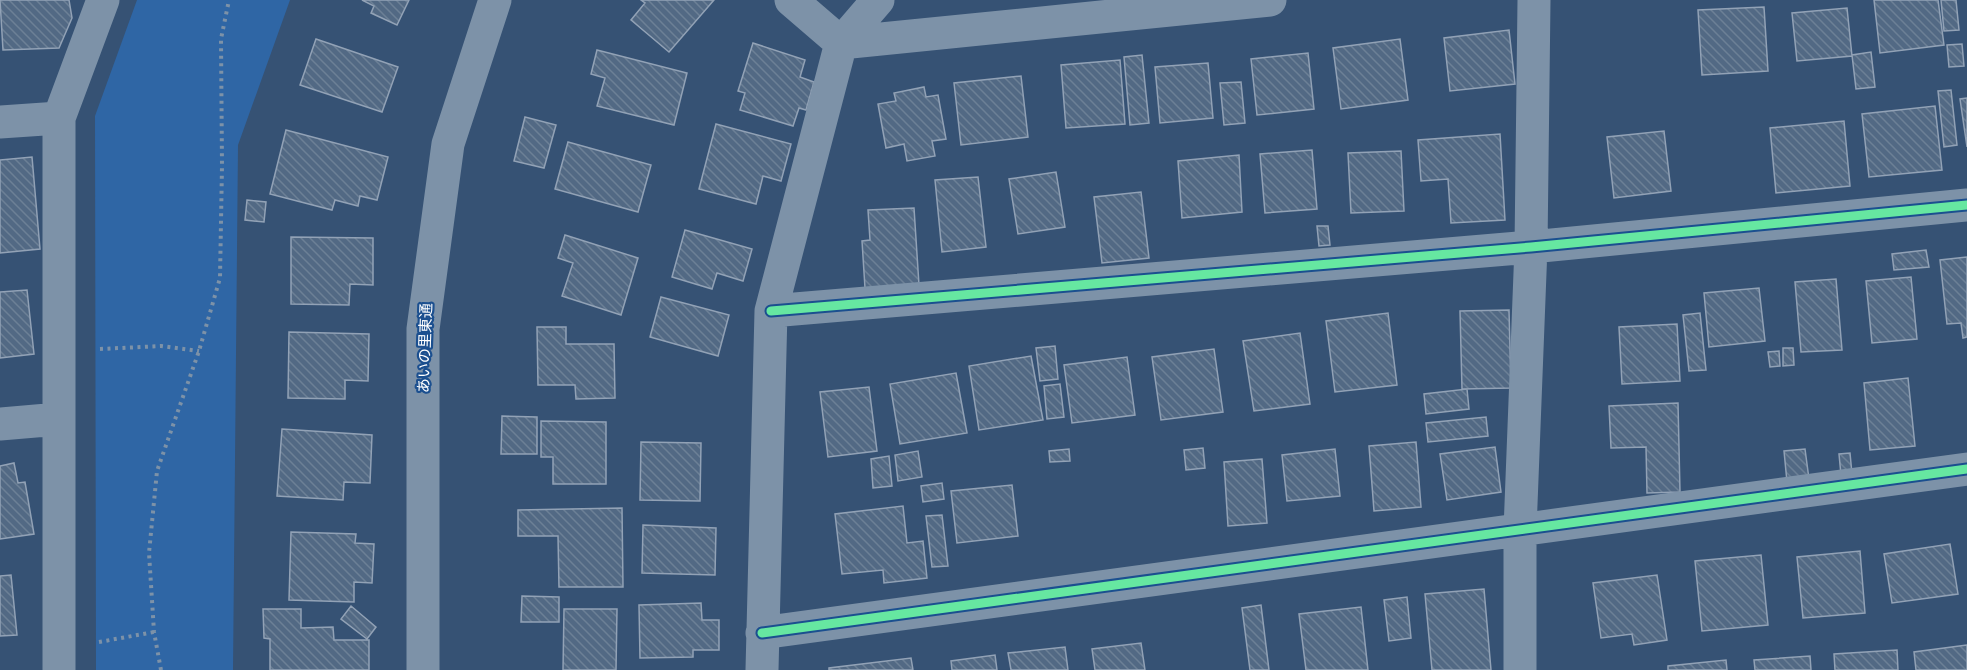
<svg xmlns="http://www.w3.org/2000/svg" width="1967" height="670" viewBox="0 0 1967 670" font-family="Figtree,'Noto Sans JP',sans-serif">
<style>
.park{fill:#2f66a5}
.building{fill:url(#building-back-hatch);stroke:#92a2b6;stroke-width:1.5}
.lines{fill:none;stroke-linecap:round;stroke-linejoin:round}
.path{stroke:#7d92a8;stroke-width:4;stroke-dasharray:3 4.5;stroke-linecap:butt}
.minor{stroke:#7d92a8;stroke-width:33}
.cycleway-casing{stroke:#1b4f8f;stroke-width:13}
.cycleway{stroke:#66e7a1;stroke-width:9}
.labels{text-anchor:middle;stroke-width:4.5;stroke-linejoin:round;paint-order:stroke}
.street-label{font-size:15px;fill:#fff;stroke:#1b4f8f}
</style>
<defs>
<pattern id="building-back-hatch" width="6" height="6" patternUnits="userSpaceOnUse" patternTransform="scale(1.5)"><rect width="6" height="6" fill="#526984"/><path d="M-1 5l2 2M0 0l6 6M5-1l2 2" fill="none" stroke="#6c8096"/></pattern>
</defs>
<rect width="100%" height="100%" fill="#365274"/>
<path class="park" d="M 137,0 L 290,0 L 238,145 L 233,670 L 96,670 L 95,116 Z"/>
<path class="building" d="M 0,0 L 69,0 L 72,18 L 59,48 L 3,50 Z
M 362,0 L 409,0 L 397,25 L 371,13 L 374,6 Z
M 641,0 L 714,0 L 669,52 L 631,20 L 645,3 Z
M 1874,0 L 1938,0 L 1944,45 L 1880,53 Z
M 1941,0 L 1956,0 L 1959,30 L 1944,31 Z
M 1764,7 L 1768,71 L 1702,75 L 1698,10 Z
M 1847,8 L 1852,56 L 1797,61 L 1792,13 Z
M 1509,30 L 1515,84 L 1450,91 L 1444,38 Z
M 316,39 L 398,67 L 382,112 L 300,85 Z
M 1400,39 L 1408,100 L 1341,109 L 1333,48 Z
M 753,43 L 805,60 L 800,77 L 814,82 L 806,110 L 799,108 L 793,126 L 740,110 L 745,93 L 738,91 Z
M 1962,44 L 1964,66 L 1949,67 L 1947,45 Z
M 597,50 L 687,73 L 674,125 L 597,106 L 605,78 L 591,74 Z
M 1871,52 L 1875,87 L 1856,89 L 1852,55 Z
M 1308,53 L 1314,109 L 1257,115 L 1251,59 Z
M 1142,55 L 1149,123 L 1130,125 L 1124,57 Z
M 1120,60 L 1125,124 L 1066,128 L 1061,65 Z
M 1208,63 L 1213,118 L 1160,123 L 1155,67 Z
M 1021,76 L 1028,137 L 961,145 L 954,83 Z
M 1241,82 L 1245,123 L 1224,125 L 1220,83 Z
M 924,87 L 926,97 L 938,95 L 946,139 L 932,141 L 935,156 L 907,161 L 904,144 L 886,148 L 878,104 L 896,101 L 894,93 Z
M 1951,90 L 1957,145 L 1944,147 L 1938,91 Z
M 1967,98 L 1967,147 L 1960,99 Z
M 1935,106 L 1942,170 L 1869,177 L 1862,114 Z
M 525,117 L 556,125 L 544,168 L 514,161 Z
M 1844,121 L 1850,186 L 1776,193 L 1770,128 Z
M 716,124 L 791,144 L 781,181 L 763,176 L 756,204 L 699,189 Z
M 286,130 L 388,157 L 377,200 L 360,196 L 358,206 L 335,200 L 332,210 L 270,194 Z
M 1664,131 L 1671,191 L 1614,198 L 1607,137 Z
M 1500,134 L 1505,220 L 1451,223 L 1448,179 L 1421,181 L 1418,140 Z
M 568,142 L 651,165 L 638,212 L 555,189 Z
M 1312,150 L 1317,209 L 1265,213 L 1260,154 Z
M 1401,151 L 1404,211 L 1351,213 L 1348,153 Z
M 1239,155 L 1242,212 L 1182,218 L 1178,161 Z
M 32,157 L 40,249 L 0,253 L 0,160 Z
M 1056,172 L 1065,227 L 1018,234 L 1009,179 Z
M 978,177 L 986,247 L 942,252 L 935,180 Z
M 1141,192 L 1149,258 L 1102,263 L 1094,197 Z
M 247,200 L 266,202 L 264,222 L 245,220 Z
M 914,208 L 919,285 L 865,288 L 862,241 L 870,240 L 868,210 Z
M 1317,226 L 1328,226 L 1330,245 L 1319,246 Z
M 685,230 L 752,249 L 743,281 L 717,273 L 712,289 L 672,277 Z
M 565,235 L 638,258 L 621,315 L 562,296 L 573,263 L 558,258 Z
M 291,237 L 373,238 L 373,285 L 350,284 L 349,305 L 291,304 Z
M 1926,250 L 1929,267 L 1894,270 L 1892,254 Z
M 1967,257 L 1967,337 L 1963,338 L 1961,323 L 1947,324 L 1940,260 Z
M 1911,277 L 1917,339 L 1872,343 L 1866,281 Z
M 1836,279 L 1842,350 L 1801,352 L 1795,282 Z
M 1759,288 L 1765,341 L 1709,347 L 1704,293 Z
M 27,290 L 34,354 L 0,358 L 0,292 Z
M 661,297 L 729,315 L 718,356 L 650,337 Z
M 1509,310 L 1511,388 L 1462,389 L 1460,311 Z
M 1388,313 L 1397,385 L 1335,392 L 1326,321 Z
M 1700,313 L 1706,370 L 1689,371 L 1683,315 Z
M 1677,324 L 1680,381 L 1622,384 L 1619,327 Z
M 537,327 L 566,327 L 566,344 L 614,344 L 615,398 L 576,399 L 575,385 L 538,385 Z
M 289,332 L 369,334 L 368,381 L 345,380 L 345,399 L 288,398 Z
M 1300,333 L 1310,404 L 1254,411 L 1243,341 Z
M 1055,346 L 1058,379 L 1040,381 L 1036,348 Z
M 1783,348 L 1793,348 L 1794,365 L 1783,366 Z
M 1214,349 L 1223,412 L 1161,420 L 1152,357 Z
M 1779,351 L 1780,366 L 1770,367 L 1768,352 Z
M 1031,356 L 1043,420 L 979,430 L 969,366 Z
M 1127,357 L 1135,415 L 1072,423 L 1064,365 Z
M 956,373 L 967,433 L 900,444 L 890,384 Z
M 1908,378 L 1915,446 L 1870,450 L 1864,383 Z
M 1060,384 L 1064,417 L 1047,419 L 1044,386 Z
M 869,387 L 877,451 L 828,457 L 820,392 Z
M 1467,389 L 1469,409 L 1426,414 L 1424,394 Z
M 1678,403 L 1680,492 L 1647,493 L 1646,447 L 1611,448 L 1609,406 Z
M 502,416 L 537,417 L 537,454 L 501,454 Z
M 1486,417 L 1488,436 L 1428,442 L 1426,423 Z
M 541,421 L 606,422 L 606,484 L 553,484 L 553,457 L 541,457 Z
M 282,429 L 372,435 L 370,483 L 344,482 L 343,500 L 277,496 Z
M 641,442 L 701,443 L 700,501 L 640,500 Z
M 1416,442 L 1421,507 L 1374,511 L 1369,446 Z
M 1495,447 L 1501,492 L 1447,500 L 1440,454 Z
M 1203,448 L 1205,468 L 1186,470 L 1184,450 Z
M 1069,449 L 1070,461 L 1050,462 L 1049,451 Z
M 1335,449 L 1340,496 L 1287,501 L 1282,455 Z
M 1805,449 L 1809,479 L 1787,482 L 1784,451 Z
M 918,451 L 922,477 L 898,481 L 895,455 Z
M 1850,453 L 1852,474 L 1841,475 L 1839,454 Z
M 889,456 L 892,486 L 873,488 L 871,459 Z
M 1262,459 L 1267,523 L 1228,526 L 1224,462 Z
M 14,463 L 18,483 L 25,482 L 34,534 L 0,539 L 0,466 Z
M 942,483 L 944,499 L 923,502 L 921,486 Z
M 1012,485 L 1018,536 L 957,543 L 951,491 Z
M 903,506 L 907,543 L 923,541 L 927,578 L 884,583 L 883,570 L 842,574 L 835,514 Z
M 622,508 L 623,587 L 559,587 L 558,536 L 518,536 L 518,510 Z
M 942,515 L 948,566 L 932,567 L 926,516 Z
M 643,525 L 716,528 L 715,575 L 642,573 Z
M 291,532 L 356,534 L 355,543 L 374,544 L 372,583 L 354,582 L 354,602 L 289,600 Z
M 1950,544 L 1958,594 L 1892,603 L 1884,554 Z
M 1860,551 L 1865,613 L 1803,618 L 1797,557 Z
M 1761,555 L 1768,625 L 1702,631 L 1695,561 Z
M 11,575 L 17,635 L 0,636 L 0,576 Z
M 1657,575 L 1667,640 L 1634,645 L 1632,634 L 1601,638 L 1593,583 Z
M 1484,589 L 1491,670 L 1432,670 L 1425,594 Z
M 522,596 L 559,597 L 559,622 L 521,622 Z
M 1407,597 L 1411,638 L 1389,641 L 1384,600 Z
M 701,603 L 702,620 L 719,620 L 719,650 L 693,650 L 693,657 L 640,658 L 639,605 Z
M 1261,605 L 1269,670 L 1250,670 L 1242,608 Z
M 351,606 L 376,627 L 367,639 L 341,619 Z
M 1361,607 L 1368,670 L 1306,670 L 1299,614 Z
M 263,609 L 301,609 L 301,628 L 333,627 L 334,640 L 369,640 L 369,670 L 270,670 L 270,639 L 264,638 Z
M 564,609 L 617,609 L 616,670 L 563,670 Z
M 1141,643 L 1145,670 L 1095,670 L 1092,649 Z
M 1967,645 L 1967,670 L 1916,670 L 1914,652 Z
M 1065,647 L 1068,670 L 1011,670 L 1008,653 Z
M 1897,650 L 1898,670 L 1835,670 L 1834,654 Z
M 995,655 L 997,670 L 952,670 L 951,661 Z
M 1810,656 L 1811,670 L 1755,670 L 1754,660 Z
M 911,658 L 913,670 L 829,670 L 829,668 Z
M 1726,660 L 1727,670 L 1668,670 L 1668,666 Z"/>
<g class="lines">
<path class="path" d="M 100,349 L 161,346 L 199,351
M 99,642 L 154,632
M 161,670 L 154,632 L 149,553 L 157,471 L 199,351 L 220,278 L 222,166 L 221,39 L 229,0"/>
<path class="minor" d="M 791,0 L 841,43 L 1270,0
M 0,122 L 59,118
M 771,311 L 1531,247 L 1967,205
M 0,424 L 59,419
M 762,633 L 1967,469
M 59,670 L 59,118 L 103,0
M 423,670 L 423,329 L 448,144 L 495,0
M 762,670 L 771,311 L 841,43 L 878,0
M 1520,670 L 1520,530 L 1531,247 L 1534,0"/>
<g class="cycleway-casing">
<path id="cycleway" d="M 771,311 L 1531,247 L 1967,205
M 762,633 L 1967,469"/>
</g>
<use href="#cycleway" class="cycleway"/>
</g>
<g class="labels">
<g class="street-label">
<text transform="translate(425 348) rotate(-88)" y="5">あいの里東通</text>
</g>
</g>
</svg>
